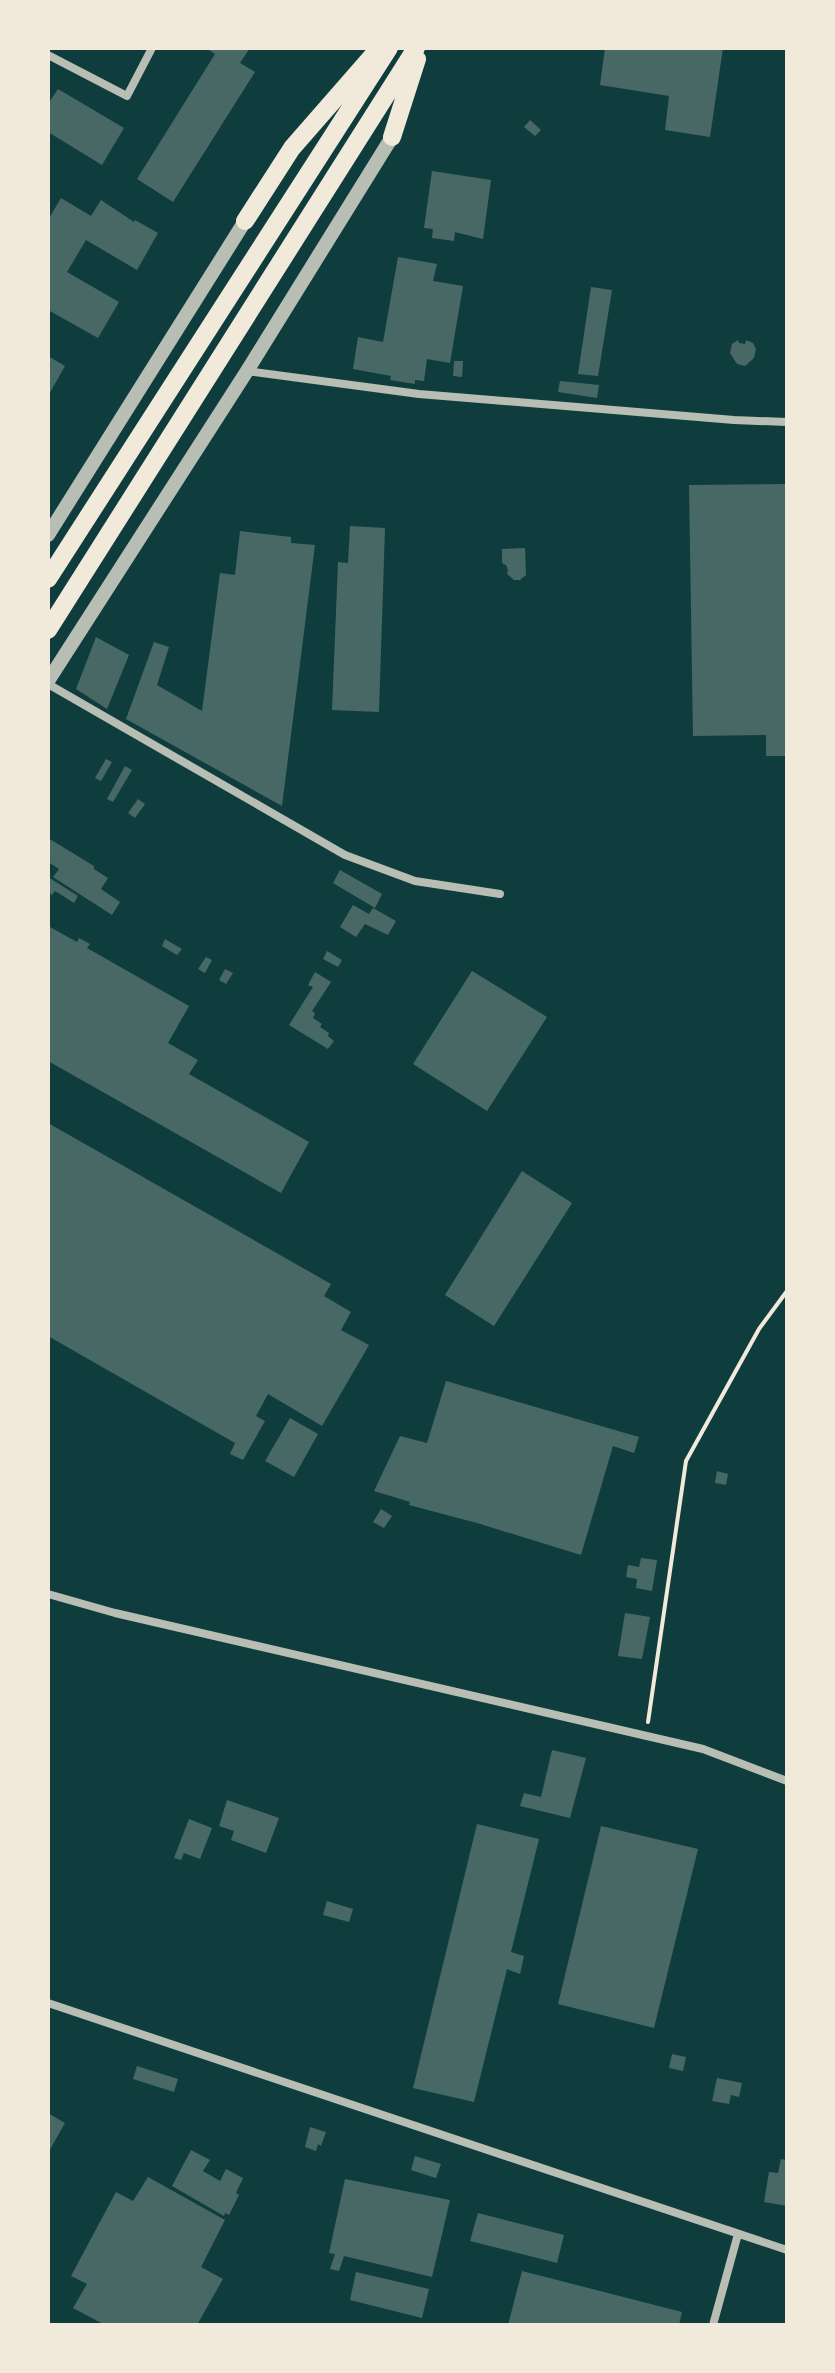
<svg xmlns="http://www.w3.org/2000/svg" width="835" height="2373" viewBox="0 0 835 2373" font-family="Lora,serif">
<style>
.building{fill:#486865}
.lines{fill:none;stroke-linecap:round;stroke-linejoin:round}
.path{stroke:#f1e9da;stroke-width:4}
.minor{stroke:#b8beb3;stroke-width:8}
.tertiary{stroke:#b8beb3;stroke-width:14}
.trunk{stroke:#f1e9da;stroke-width:18}
</style>
<rect width="100%" height="100%" fill="#0f3d3e"/>
<path class="building" d="M 206,48 L 250,48 L 240,63 L 255,72 L 173,202 L 137,179 L 215,54 Z
M 605,48 L 723,48 L 710,137 L 665,130 L 669,96 L 600,85 Z
M 58,89 L 124,128 L 102,165 L 48,132 L 48,104 Z
M 530,120 L 541,130 L 535,136 L 524,127 Z
M 432,171 L 491,180 L 483,239 L 455,232 L 454,241 L 432,238 L 433,229 L 424,228 Z
M 61,198 L 91,216 L 101,200 L 134,222 L 135,220 L 158,233 L 137,270 L 86,240 L 67,272 L 119,302 L 98,338 L 48,310 L 48,220 Z
M 398,257 L 437,264 L 433,281 L 463,286 L 450,363 L 427,359 L 424,381 L 415,380 L 415,384 L 390,380 L 391,376 L 353,369 L 358,337 L 383,342 Z
M 591,287 L 612,290 L 598,376 L 578,374 Z
M 738,340 L 739,343 L 745,344 L 746,340 L 753,343 L 756,349 L 754,358 L 745,366 L 737,364 L 730,353 L 732,344 Z
M 48,356 L 65,366 L 48,396 Z
M 454,361 L 463,361 L 462,377 L 453,376 Z
M 560,381 L 599,385 L 597,398 L 558,392 Z
M 787,484 L 787,756 L 766,756 L 766,735 L 693,736 L 689,485 Z
M 350,526 L 385,528 L 379,712 L 332,710 L 338,562 L 348,563 Z
M 240,531 L 291,537 L 291,543 L 315,545 L 282,806 L 126,719 L 154,642 L 169,647 L 157,685 L 202,711 L 220,573 L 235,575 Z
M 525,548 L 526,575 L 520,580 L 514,580 L 507,574 L 508,570 L 506,565 L 503,564 L 502,561 L 502,549 Z
M 96,637 L 129,655 L 107,709 L 76,689 Z
M 106,759 L 112,762 L 101,781 L 95,778 Z
M 125,766 L 132,770 L 113,802 L 107,799 Z
M 138,799 L 145,804 L 135,818 L 128,813 Z
M 48,838 L 94,866 L 94,869 L 108,878 L 101,889 L 120,902 L 112,915 L 53,877 L 59,869 L 48,862 Z
M 340,870 L 382,894 L 375,908 L 333,883 Z
M 48,877 L 78,896 L 74,903 L 55,891 L 52,895 L 48,892 Z
M 353,905 L 369,914 L 373,908 L 396,921 L 388,935 L 365,924 L 356,937 L 340,927 Z
M 50,927 L 77,942 L 79,938 L 90,944 L 87,948 L 189,1006 L 168,1043 L 198,1060 L 189,1074 L 309,1142 L 281,1193 L 48,1061 L 48,930 Z
M 165,939 L 182,949 L 177,955 L 162,946 Z
M 327,951 L 342,960 L 338,967 L 323,959 Z
M 206,957 L 212,960 L 205,973 L 198,969 Z
M 225,969 L 233,973 L 226,984 L 219,980 Z
M 472,971 L 547,1017 L 487,1111 L 413,1064 Z
M 315,972 L 331,982 L 312,1011 L 315,1013 L 313,1018 L 322,1024 L 320,1027 L 329,1033 L 328,1036 L 334,1041 L 328,1049 L 289,1025 L 313,987 L 308,985 Z
M 48,1123 L 331,1284 L 324,1296 L 351,1312 L 341,1330 L 369,1345 L 322,1426 L 268,1394 L 256,1416 L 265,1421 L 243,1460 L 230,1454 L 235,1443 L 48,1336 Z
M 522,1171 L 572,1203 L 494,1326 L 445,1295 Z
M 446,1381 L 639,1437 L 634,1453 L 613,1446 L 581,1555 L 477,1523 L 409,1505 L 410,1502 L 374,1491 L 400,1436 L 427,1443 Z
M 290,1418 L 318,1434 L 294,1477 L 265,1461 Z
M 717,1471 L 728,1474 L 726,1485 L 715,1483 Z
M 381,1509 L 392,1516 L 384,1528 L 373,1522 Z
M 641,1558 L 657,1560 L 652,1591 L 636,1588 L 637,1579 L 626,1577 L 628,1565 L 639,1567 Z
M 625,1613 L 650,1617 L 642,1659 L 618,1656 Z
M 552,1750 L 586,1758 L 570,1818 L 520,1806 L 524,1793 L 541,1797 Z
M 227,1800 L 279,1818 L 266,1853 L 231,1840 L 234,1831 L 219,1826 Z
M 189,1819 L 212,1828 L 200,1859 L 184,1853 L 181,1860 L 174,1858 Z
M 477,1824 L 539,1839 L 511,1952 L 524,1956 L 520,1974 L 507,1969 L 474,2102 L 413,2088 Z
M 601,1826 L 698,1849 L 654,2028 L 558,2004 Z
M 327,1901 L 353,1909 L 349,1922 L 323,1915 Z
M 672,2054 L 686,2057 L 683,2071 L 669,2068 Z
M 137,2066 L 178,2079 L 174,2092 L 133,2079 Z
M 717,2078 L 742,2083 L 739,2097 L 731,2095 L 729,2104 L 712,2101 Z
M 48,2113 L 65,2123 L 48,2153 Z
M 310,2127 L 326,2132 L 321,2146 L 318,2144 L 316,2151 L 305,2147 Z
M 191,2150 L 210,2160 L 203,2171 L 220,2181 L 226,2169 L 243,2178 L 236,2193 L 239,2195 L 229,2215 L 225,2213 L 224,2216 L 172,2186 Z
M 415,2156 L 441,2164 L 436,2178 L 411,2170 Z
M 781,2159 L 787,2160 L 787,2206 L 764,2202 L 769,2172 L 778,2173 Z
M 148,2177 L 225,2220 L 201,2267 L 223,2279 L 197,2325 L 105,2325 L 73,2308 L 87,2284 L 71,2276 L 116,2192 L 133,2201 Z
M 345,2179 L 450,2200 L 432,2277 L 344,2256 L 339,2271 L 330,2269 L 335,2254 L 329,2253 Z
M 478,2213 L 564,2235 L 557,2263 L 470,2241 Z
M 522,2271 L 682,2312 L 679,2325 L 508,2325 Z
M 356,2272 L 429,2289 L 422,2318 L 350,2300 Z"/>
<g class="lines">
<path class="path" d="M 648,1722 L 686,1461 L 759,1329 L 787,1291"/>
<path class="minor" d="M 48,55 L 127,96 L 152,48
M 247,371 L 419,394 L 734,420 L 787,422
M 48,684 L 345,855 L 415,881 L 500,894
M 48,1594 L 115,1613 L 703,1749 L 787,1781
M 48,2003 L 787,2250
M 713,2325 L 738,2234"/>
<path class="tertiary" d="M 48,535 L 245,221
M 48,681 L 247,371 L 392,137"/>
<path class="trunk" d="M 392,137 L 417,59
M 245,221 L 292,148 L 375,53
M 48,579 L 389,48
M 48,630 L 416,48"/>
</g>
<rect width="835" height="2373" fill="none" stroke="#f1e9da" stroke-width="100"/>
</svg>
